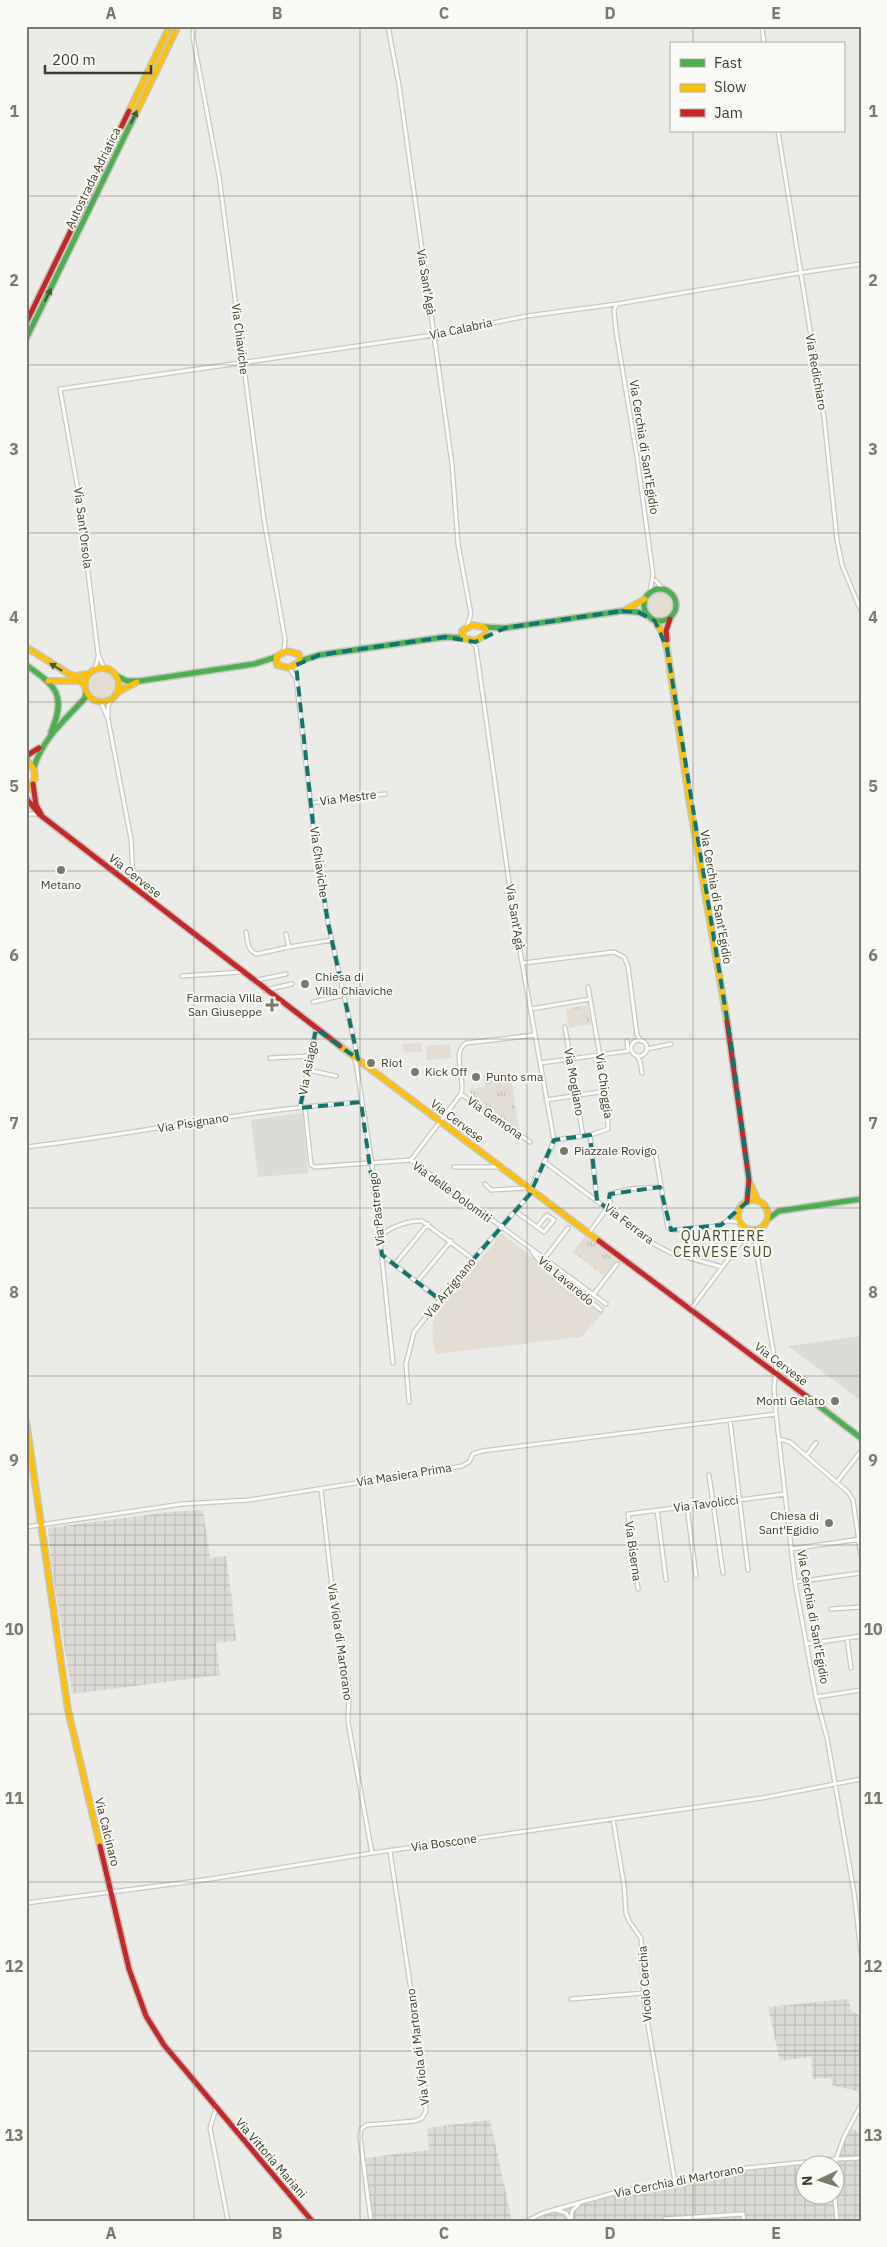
<svg xmlns="http://www.w3.org/2000/svg" width="887" height="2247" viewBox="0 0 887 2247" font-family="'IBM Plex Sans',sans-serif">
<style>
.built{fill:#dcdbd5}
.industrial{fill:url(#industrial-grid);fill-rule:evenodd}
.grass{fill:#e2dcd2}
.park{fill:url(#park-tufts)}
.lines{fill:none;stroke-linecap:round;stroke-linejoin:round}
.street-casing{stroke:#c7c7c2;stroke-width:5.5}
.fast-casing{stroke:#c5c5bf;stroke-width:8}
.slow-casing{stroke:#c5c5bf;stroke-width:8}
.jam-casing{stroke:#c5c5bf;stroke-width:8}
.street{stroke:#fcfcfb;stroke-width:3}
.fast{stroke:#4caf50;stroke-width:5}
.slow{stroke:#ffc107;stroke-width:5}
.jam{stroke:#c62828;stroke-width:5}
.oneway{fill:#405a30}
.marked{fill:none;stroke:#0f766e;stroke-width:4;stroke-dasharray:10 6;stroke-linejoin:round}
.grid{fill:none;stroke:#797a6a;stroke-width:1;stroke-opacity:0.55}
.poi-dot{fill:#797a6a;stroke:#f9f9f5;stroke-width:2}
.labels{text-anchor:middle;stroke-width:4;stroke-linejoin:round;paint-order:stroke}
.street-label{font-size:12px;fill:#3c3d26;stroke:#f9f9f5}
.poi-label{font-size:12px;fill:#3c3d26;stroke:#f9f9f5;text-anchor:start}
.neighbourhood-label{font-size:14px;letter-spacing:1px;fill:#4a4d23;stroke:#f9f9f5}
.neatline{fill:none;stroke:#797a6a;stroke-width:2}
.grid-label{font-size:16px;text-anchor:middle;font-weight:bold;fill:#797a6a}
</style>
<defs>
<pattern id="industrial-grid" width="8" height="8" patternUnits="userSpaceOnUse" patternTransform="scale(1.25)"><rect width="8" height="8" fill="#dcdbd5"/><path d="M0 4h8M4 0v8" fill="none" stroke="#bebdb7"/></pattern>
<pattern id="park-tufts" width="24" height="20" patternUnits="userSpaceOnUse" patternTransform="scale(1.25)"><rect width="24" height="20" fill="#e2dcd2"/><path d="M3 7l-1-3M5 7V3M7 7l1-3M15 17l-1-3M17 17v-4M19 17l1-3" fill="none" stroke="#c3beb4"/></pattern>
</defs>
<rect width="100%" height="100%" fill="#ebebe7"/>
<path class="built" d="M 303,1113 L 308,1173 L 258,1177 L 251,1120 Z
M 861,1336 L 861,1401 L 788,1346 Z"/>
<path class="industrial" d="M 203,1510 L 210,1558 L 226,1556 L 232,1600 L 236,1641 L 216,1643 L 220,1675 L 72,1694 L 51,1562 L 48,1528 L 170,1512 Z
M 848,1999 L 852,2012 L 861,2015 L 860,2092 L 832,2085 L 831,2078 L 813,2079 L 811,2057 L 780,2061 L 768,2007 Z
M 490,2120 L 512,2221 L 373,2221 L 365,2158 L 429,2150 L 427,2128 Z
M 850,2128 L 861,2133 L 861,2221 L 532,2221 L 547,2213 L 618,2193 L 720,2172 L 828,2161 L 837,2157 ZM 804,2164 L 834,2164 L 834,2194 L 804,2194 Z"/>
<path class="grass" d="M648 605a12 12 0 1 1 24 0a12 12 0 1 1-24 0Z
M90 685a13 13 0 1 1 26 0a13 13 0 1 1-26 0Z
M 421,1043 L 422,1051 L 404,1053 L 403,1044 Z
M 450,1044 L 451,1058 L 427,1060 L 426,1046 Z
M 501,1233 L 603,1313 L 581,1337 L 436,1354 C 426,1319 438,1304 461,1278 L 464,1280 L 496,1241 L 494,1239 Z"/>
<path class="park" d="M 588,1005 L 590,1024 L 569,1028 L 566,1009 Z
M 510,1071 L 519,1131 L 472,1095 L 469,1089 L 485,1087 L 484,1075 Z
M 585,1236 L 616,1260 L 604,1276 L 573,1252 Z"/>
<g class="lines">
<g class="street-casing">
<path id="street" d="M 194,26 L 193,37 L 219,176 L 264,520 L 285,639 L 284,651
M 388,26 L 399,85 L 452,464 L 458,544 L 471,614 L 467,626
M 762,26 L 764,44
M 778,131 L 824,417 L 837,540 L 842,565 L 861,611
M 617,304 L 614,310 L 616,331 L 637,457 L 653,574 L 650,593
M 655,580 L 663,589
M 104,668 L 98,654 L 78,490 L 60,389 L 433,335 L 527,316 L 617,304 L 799,273 L 861,264
M 289,668 L 296,678 L 314,833 L 328,923 L 356,1050 L 355,1057 L 372,1164 L 393,1363
M 95,669 L 98,657
M 101,702 L 108,719 L 131,839 L 133,876 L 130,884
M 108,716 L 108,707 L 111,700
M 311,803 L 385,794
M 26,814 L 38,814
M 246,932 C 248,941 247,951 257,954 L 289,947
M 286,934 L 289,947 L 332,940
M 523,963 L 614,952 L 624,957 L 628,966 L 637,1035 L 641,1041
M 182,976 L 241,972
M 253,981 L 286,974
M 265,990 L 292,984
M 313,1002 L 344,995
M 531,1009 L 590,999
M 565,1027 L 583,1136
M631 1048a8 8 0 1 1 16 0a8 8 0 1 1-16 0Z
M 647,1049 L 671,1044
M 637,1056 L 640,1061 L 642,1073
M 270,1058 L 310,1056
M 540,1063 L 628,1051 L 627,1041
M 308,1070 L 336,1076
M 461,1094 L 530,1142
M 546,1100 L 606,1091
M 300,1108 L 316,1029
M 305,1108 L 311,1165 L 315,1167 L 411,1160 L 606,1304
M 590,1135 L 597,1201
M 554,1140 L 590,1135 L 608,1129 L 606,1091 L 588,987
M 26,1147 C 138,1134 249,1109 361,1102
M 655,1150 L 668,1228 L 674,1230 L 717,1226 L 727,1221
M 411,1160 L 461,1094 C 466,1077 451,1053 466,1043 L 535,1035
M 546,1163 L 654,1244 L 671,1253 L 722,1267
M 454,1167 L 500,1167
M 485,1184 L 491,1190 L 527,1188
M 741,1207 L 727,1221 L 740,1222 L 743,1235 L 751,1229
M 515,1211 L 537,1227
M 547,1215 L 554,1220 L 544,1232 L 537,1227 Z
M 763,1226 L 757,1234 L 755,1242 L 776,1368 L 774,1388 L 776,1414 L 795,1582 L 816,1697 L 827,1738 L 854,1892 L 861,1953
M 589,1233 L 610,1204 L 610,1194 L 630,1189 L 660,1187
M 380,1237 C 389,1227 409,1220 422,1221 L 473,1259
M 532,1251 L 541,1263 L 601,1310
M 382,1255 L 439,1299
M 545,1258 L 568,1228
M 395,1264 L 428,1224
M 417,1282 L 451,1241
M 593,1295 L 617,1264
M 691,1309 L 741,1242 L 743,1235
M 409,1402 L 406,1364 L 414,1332 L 473,1259 L 530,1194 C 533,1176 548,1161 554,1140 L 514,918 L 476,647 L 471,641
M 730,1420 L 748,1570
M 779,1439 L 790,1442 L 848,1492 L 853,1500 L 861,1556
M 806,1456 L 816,1443
M 709,1475 L 723,1573
M 837,1482 L 861,1451
M 321,1489 L 334,1605 L 349,1692 L 348,1722 L 372,1853
M 687,1507 L 696,1576
M 657,1510 L 666,1580
M 26,1527 L 182,1504 L 249,1500 L 462,1466 L 469,1462 L 473,1454 L 482,1451 L 776,1414
M 791,1549 L 861,1539
M 795,1582 L 861,1573
M 638,1589 L 628,1514 L 785,1494
M 831,1609 L 861,1607
M 847,1638 L 851,1668
M 806,1644 L 861,1636
M 816,1697 L 861,1690
M 613,1819 L 624,1885 L 626,1913 L 629,1921 L 641,1938 L 644,2002 L 675,2182
M 26,1903 L 204,1880 L 372,1853 L 762,1798 L 861,1779
M 571,1999 L 644,1993
M 216,2108 L 210,2128 L 228,2221
M 834,2165 L 844,2137 L 861,2105
M 834,2187 L 837,2221
M 556,2210 L 566,2213 L 570,2220
M 665,2219 L 743,2214 L 744,2221
M 371,2221 L 360,2137 L 361,2129 L 367,2125 L 415,2121 L 422,2118 L 426,2111 L 424,2077 L 390,1851
M 527,2221 L 543,2213 L 617,2192 L 657,2186 L 728,2170 L 835,2159 L 861,2158
M 571,2221 L 572,2211 L 578,2205"/>
</g>
<g class="fast-casing">
<path id="fast" d="M 26,339 L 135,115
M644 605a16 16 0 1 1 32 0a16 16 0 1 1-32 0Z
M 484,627 L 505,628 L 622,611 L 638,612 L 649,616
M 300,661 L 319,655 L 445,637 L 463,638
M 26,665 C 56,686 67,695 51,732
M 117,676 L 127,681 L 140,681 L 254,664 L 276,657
M 34,767 C 43,738 65,720 85,698 L 86,692
M 768,1219 L 779,1211 L 861,1199
M 806,1396 L 861,1438"/>
</g>
<g class="slow-casing">
<path id="slow" d="M 129,111 L 170,26
M 135,115 L 178,26
M 625,610 L 645,599
M 655,621 L 662,632 L 667,648 L 689,799 L 727,1021
M 472,625 L 484,627 L 486,630 L 485,635 L 475,641 L 463,638 L 462,631 Z
M 26,647 L 69,674 L 76,676 L 88,674
M 286,651 L 299,654 L 300,661 L 289,668 L 277,665 L 276,657 Z
M85 685a17 17 0 1 1 34 0a17 17 0 1 1-34 0Z
M 48,681 L 80,681 L 85,686
M 118,692 L 137,682
M 26,760 C 38,769 38,781 26,790
M 340,1046 L 599,1241
M 750,1183 L 758,1201
M738 1215a15 15 0 1 1 30 0a15 15 0 1 1-30 0Z
M 26,1421 L 68,1710 L 100,1846"/>
</g>
<g class="jam-casing">
<path id="jam" d="M 26,323 L 129,111
M 667,640 L 666,631 L 670,619
M 26,756 L 39,748
M 33,784 L 36,805 L 41,814
M 26,798 L 39,814 L 340,1046
M 727,1021 L 749,1180 L 747,1202
M 599,1241 L 806,1396
M 100,1846 L 129,1969 L 146,2016 L 164,2045 L 312,2221"/>
</g>
<use href="#street" class="street"/>
<use href="#fast" class="fast"/>
<use href="#slow" class="slow"/>
<use href="#jam" class="jam"/>
</g>
<defs><path id="oneway-solid" d="M-6-.8H1V-3.2L6.5 0L1 3.2V.8H-6Z" transform="scale(1.25)"/></defs>
<g class="oneway">
<use href="#oneway-solid" transform="translate(134 117) rotate(-64)"/>
<use href="#oneway-solid" transform="translate(48 295) rotate(-64)"/>
<use href="#oneway-solid" transform="translate(56 667) rotate(-148)"/>
</g>
<path class="marked" d="M 622,611 L 638,612 L 655,621 L 667,648 L 732,1050 L 749,1180 L 747,1202 L 721,1225 L 671,1230 L 660,1187 L 610,1194 L 607,1208 L 597,1201 L 590,1135 L 554,1140 L 530,1194 L 439,1299 L 382,1255 L 361,1102 L 300,1108 L 316,1029 L 358,1059 L 328,923 L 314,833 L 296,665 L 319,655 L 445,637 L 475,642 L 505,628 Z"/>
<path class="grid" d="M 194,26 L 194,2221M 360,26 L 360,2221M 527,26 L 527,2221M 693,26 L 693,44M 693,131 L 693,2221M 26,196 L 861,196M 26,365 L 861,365M 26,533 L 861,533M 26,702 L 861,702M 26,871 L 861,871M 26,1039 L 861,1039M 26,1208 L 861,1208M 26,1376 L 861,1376M 26,1545 L 861,1545M 26,1714 L 861,1714M 26,1882 L 861,1882M 26,2051 L 861,2051"/>
<g class="poi-dot">
<circle cx="61" cy="870" r="5"/>
<circle cx="305" cy="984" r="5"/>
<path d="M269.5 997.5h5v5h5v5h-5v5h-5v-5h-5v-5h5z"/>
<circle cx="371" cy="1063" r="5"/>
<circle cx="415" cy="1072" r="5"/>
<circle cx="476" cy="1077" r="5"/>
<circle cx="564" cy="1151" r="5"/>
<circle cx="835" cy="1401" r="5"/>
<circle cx="829" cy="1523" r="5"/>
</g>
<g class="labels">
<g class="street-label">
<text transform="translate(93 178) rotate(-64)" y="4">Autostrada Adriatica</text>
<text transform="translate(426 282) rotate(81)" y="4">Via Sant'Agà</text>
<text transform="translate(461 329) rotate(-12)" y="4">Via Calabria</text>
<text transform="translate(240 339) rotate(83)" y="4">Via Chiaviche</text>
<text transform="translate(816 372) rotate(80)" y="4">Via Redichiaro</text>
<text transform="translate(644 447) rotate(81)" y="4">Via Cerchia di Sant'Egidio</text>
<text transform="translate(83 528) rotate(83)" y="4">Via Sant'Orsola</text>
<text transform="translate(348 798) rotate(-7)" y="4">Via Mestre</text>
<text transform="translate(319 862) rotate(82)" y="4">Via Chiaviche</text>
<text transform="translate(135 876) rotate(38)" y="4">Via Cervese</text>
<text transform="translate(716 897) rotate(80)" y="4">Via Cerchia di Sant'Egidio</text>
<text transform="translate(515 917) rotate(81)" y="4">Via Sant'Agà</text>
<text transform="translate(308 1068) rotate(-79)" y="4">Via Asiago</text>
<text transform="translate(574 1082) rotate(80)" y="4">Via Mogliano</text>
<text transform="translate(604 1086) rotate(82)" y="4">Via Chioggia</text>
<text transform="translate(495 1118) rotate(35)" y="4">Via Gemona</text>
<text transform="translate(457 1121) rotate(37)" y="4">Via Cervese</text>
<text transform="translate(193 1123) rotate(-9)" y="4">Via Pisignano</text>
<text transform="translate(452 1192) rotate(36)" y="4">Via delle Dolomiti</text>
<text transform="translate(377 1209) rotate(-96)" y="4">Via Pastrengo</text>
<text transform="translate(629 1224) rotate(37)" y="4">Via Ferrara</text>
<text transform="translate(566 1281) rotate(40)" y="4">Via Lavaredo</text>
<text transform="translate(450 1288) rotate(-51)" y="4">Via Arzignano</text>
<text transform="translate(781 1364) rotate(37)" y="4">Via Cervese</text>
<text transform="translate(404 1475) rotate(-9)" y="4">Via Masiera Prima</text>
<text transform="translate(706 1504) rotate(-7)" y="4">Via Tavolicci</text>
<text transform="translate(633 1551) rotate(82)" y="4">Via Biserna</text>
<text transform="translate(813 1617) rotate(80)" y="4">Via Cerchia di Sant'Egidio</text>
<text transform="translate(340 1642) rotate(82)" y="4">Via Viola di Martorano</text>
<text transform="translate(107 1832) rotate(76)" y="4">Via Calcinaro</text>
<text transform="translate(444 1843) rotate(-8)" y="4">Via Boscone</text>
<text transform="translate(645 1984) rotate(-94)" y="4">Vicolo Cerchia</text>
<text transform="translate(418 2047) rotate(-97)" y="4">Via Viola di Martorano</text>
<text transform="translate(271 2158) rotate(49)" y="4">Via Vittoria Mariani</text>
<text transform="translate(679 2181) rotate(-11)" y="4">Via Cerchia di Martorano</text>
</g>
<g class="poi-label">
<text x="61" y="889" text-anchor="middle">Metano</text>
<text x="315" y="981">Chiesa di<tspan x="315" dy="14">Villa Chiaviche</tspan></text>
<text x="262" y="1002" text-anchor="end">Farmacia Villa<tspan x="262" dy="14">San Giuseppe</tspan></text>
<text x="381" y="1067">Riot</text>
<text x="425" y="1076">Kick Off</text>
<text x="486" y="1081">Punto sma</text>
<text x="574" y="1155">Piazzale Rovigo</text>
<text x="825" y="1405" text-anchor="end">Monti Gelato</text>
<text x="819" y="1520" text-anchor="end">Chiesa di<tspan x="819" dy="14">Sant'Egidio</tspan></text>
</g>
<g class="neighbourhood-label">
<text x="723" y="1241">QUARTIERE<tspan x="723" dy="16">CERVESE SUD</tspan></text>
</g>
</g>
<rect width="887" height="2247" fill="none" stroke="#f9f9f5" stroke-width="55"/>
<rect x="670" y="42" width="175" height="90" fill="#f9f9f5" stroke="#adaea2"/>
<rect x="680" y="59" width="25" height="8" fill="#4caf50" stroke="#adaea2"/>
<text x="714" y="68" font-size="15" fill="#3c3d26">Fast</text>
<rect x="680" y="84" width="25" height="8" fill="#ffc107" stroke="#adaea2"/>
<text x="714" y="92" font-size="15" fill="#3c3d26">Slow</text>
<rect x="680" y="109" width="25" height="8" fill="#c62828" stroke="#adaea2"/>
<text x="714" y="118" font-size="15" fill="#3c3d26">Jam</text>
<g transform="translate(820 2180) rotate(266)"><circle r="24" fill="#f9f9f5" stroke="#adaea2"/>
<path d="M0-4L9 19L0 12L-9 19Z" fill="#797a6a"/>
<text y="-8" font-size="14" font-weight="bold" text-anchor="middle" fill="#3c3d26">N</text>
</g>
<path d="M45 65v8h106v-8" fill="none" stroke="#3c3d26" stroke-width="2.5"/>
<text x="52" y="65" font-size="15" fill="#3c3d26" stroke="#f9f9f5" stroke-width="4" paint-order="stroke">200 m</text>
<rect x="28" y="28" width="832" height="2192" class="neatline"/>
<g class="grid-label">
<text x="111" y="19">A</text>
<text x="277" y="19">B</text>
<text x="444" y="19">C</text>
<text x="610" y="19">D</text>
<text x="776" y="19">E</text>
<text x="14" y="117">1</text>
<text x="873" y="117">1</text>
<text x="14" y="286">2</text>
<text x="873" y="286">2</text>
<text x="14" y="455">3</text>
<text x="873" y="455">3</text>
<text x="14" y="623">4</text>
<text x="873" y="623">4</text>
<text x="14" y="792">5</text>
<text x="873" y="792">5</text>
<text x="14" y="961">6</text>
<text x="873" y="961">6</text>
<text x="14" y="1129">7</text>
<text x="873" y="1129">7</text>
<text x="14" y="1298">8</text>
<text x="873" y="1298">8</text>
<text x="14" y="1466">9</text>
<text x="873" y="1466">9</text>
<text x="14" y="1635">10</text>
<text x="873" y="1635">10</text>
<text x="14" y="1804">11</text>
<text x="873" y="1804">11</text>
<text x="14" y="1972">12</text>
<text x="873" y="1972">12</text>
<text x="14" y="2141">13</text>
<text x="873" y="2141">13</text>
<text x="111" y="2239">A</text>
<text x="277" y="2239">B</text>
<text x="444" y="2239">C</text>
<text x="610" y="2239">D</text>
<text x="776" y="2239">E</text>
</g>
</svg>
